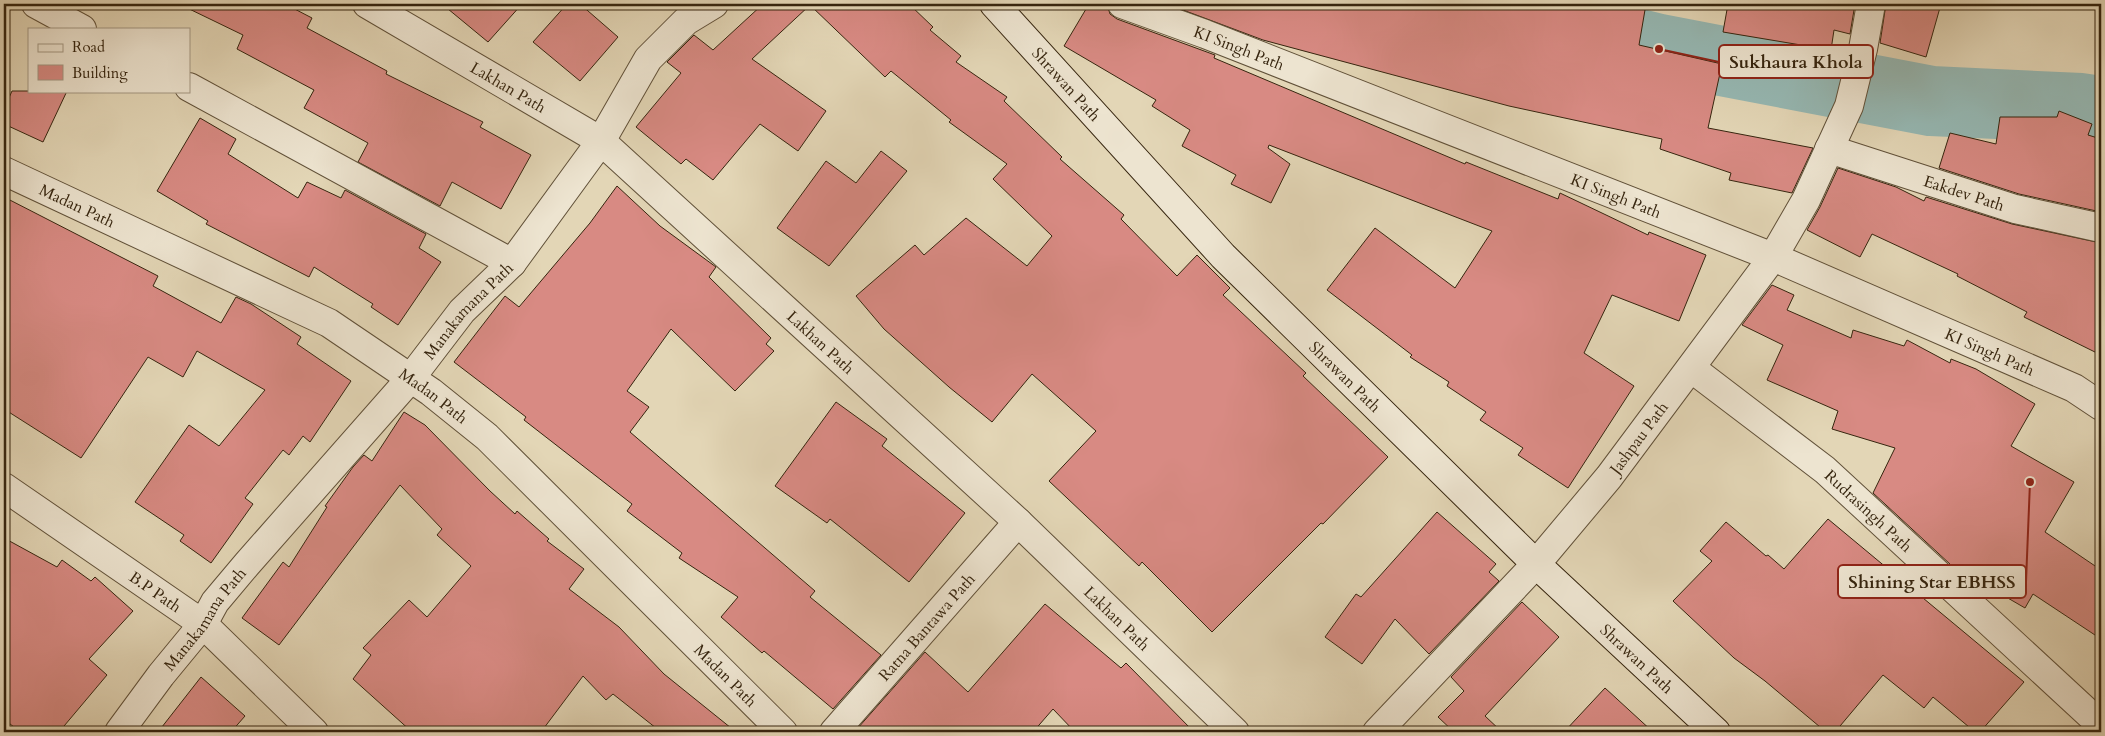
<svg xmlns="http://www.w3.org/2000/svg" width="2105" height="736" viewBox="0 0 2105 736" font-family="Cardo,serif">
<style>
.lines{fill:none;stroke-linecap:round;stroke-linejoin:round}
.river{stroke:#96b8b3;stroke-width:70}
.building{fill:#d88a83;stroke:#36250f}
.street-casing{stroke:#615139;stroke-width:30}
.secondary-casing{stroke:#36250f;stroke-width:30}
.street{stroke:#ede4d0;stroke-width:28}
.secondary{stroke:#ede4d0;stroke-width:28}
.labels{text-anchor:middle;stroke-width:5;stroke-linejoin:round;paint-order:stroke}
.street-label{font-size:16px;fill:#36250f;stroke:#ede4d0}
.leader{fill:none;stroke:#8f2418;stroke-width:2}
.callout-dot{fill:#8f2418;stroke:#ede4d0;stroke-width:2}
.callout{fill:#ede4d0;stroke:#8f2418;stroke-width:2}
.callout-label{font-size:18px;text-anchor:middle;font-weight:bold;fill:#36250f}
</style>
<rect width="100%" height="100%" fill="#e3d6b6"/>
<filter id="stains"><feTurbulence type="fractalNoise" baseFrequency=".004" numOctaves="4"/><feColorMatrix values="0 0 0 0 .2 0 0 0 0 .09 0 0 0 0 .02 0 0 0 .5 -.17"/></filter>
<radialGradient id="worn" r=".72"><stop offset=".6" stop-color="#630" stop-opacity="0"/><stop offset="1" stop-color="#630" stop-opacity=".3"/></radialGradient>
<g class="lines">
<path class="river" d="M 1477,4 L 1659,49 L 1931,101 L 2081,108 L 2101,111"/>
</g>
<path class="building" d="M 179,4 L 285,4 L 312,18 L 307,28 L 387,71 L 386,74 L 483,122 L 480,127 L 531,155 L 501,209 L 452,182 L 440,206 L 358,162 L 368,143 L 304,108 L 314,90 L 237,49 L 243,35 Z
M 442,4 L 522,4 L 488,42 Z
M 567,4 L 580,4 L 618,37 L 580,81 L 533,42 Z
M 763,4 L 909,4 L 933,27 L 930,30 L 961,56 L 956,62 L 1007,97 L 1004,101 L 1062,157 L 1060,159 L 1124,215 L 1121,219 L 1177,276 L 1197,255 L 1230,288 L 1223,295 L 1306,373 L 1303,376 L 1388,457 L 1323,524 L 1321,523 L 1212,632 L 1142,562 L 1139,566 L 1049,481 L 1096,431 L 1032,374 L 992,422 L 949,387 L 884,329 L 856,296 L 915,245 L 924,255 L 966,218 L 1027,266 L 1052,236 L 993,179 L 1007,164 L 949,122 L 951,120 L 891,71 L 885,77 L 810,5 L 752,59 L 826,111 L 798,151 L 760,124 L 713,180 L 686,159 L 681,164 L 636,127 L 681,73 L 667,62 L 694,35 L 713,50 Z
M 1089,4 L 1107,4 L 1110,14 L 1117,19 L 1215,55 L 1214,58 L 1465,164 L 1466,162 L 1558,199 L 1560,193 L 1648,235 L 1649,232 L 1706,255 L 1679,321 L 1612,295 L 1584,353 L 1634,386 L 1568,488 L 1518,455 L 1523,448 L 1480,420 L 1486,412 L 1447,386 L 1449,382 L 1410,357 L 1412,355 L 1327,290 L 1375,228 L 1455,288 L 1492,231 L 1269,145 L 1268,148 L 1290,164 L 1271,203 L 1231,184 L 1236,175 L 1182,146 L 1190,130 L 1152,106 L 1156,100 L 1064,46 Z
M 1167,4 L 1646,4 L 1639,45 L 1722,64 L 1708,128 L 1813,148 L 1792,193 L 1729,180 L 1731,173 L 1660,149 L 1662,139 L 1509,106 L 1263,40 Z
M 1728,4 L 1855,4 L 1850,34 L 1834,30 L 1831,50 L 1723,32 Z
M 1886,4 L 1941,4 L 1926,57 L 1880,43 Z
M 12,91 L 67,91 L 43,142 L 4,124 L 4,109 Z
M 2059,111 L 2092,124 L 2088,135 L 2101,139 L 2101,212 L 2019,194 L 1939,168 L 1950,133 L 1996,144 L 2000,117 L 2057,117 Z
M 200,118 L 236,139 L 228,154 L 298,198 L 307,182 L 341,198 L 345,190 L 426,234 L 419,248 L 441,262 L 398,325 L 371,307 L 373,304 L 314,267 L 309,277 L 206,224 L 208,221 L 157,191 Z
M 881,151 L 907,171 L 829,266 L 777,228 L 826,161 L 856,183 Z
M 1838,168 L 1896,187 L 1924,201 L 1926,197 L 2012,224 L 2101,243 L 2101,355 L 2024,317 L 2027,312 L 1957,276 L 1958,274 L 1872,234 L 1860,257 L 1807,230 L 1820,207 Z
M 617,186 L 660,226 L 716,267 L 709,277 L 771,338 L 766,344 L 774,351 L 735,391 L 671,329 L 627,391 L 649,407 L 630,432 L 815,591 L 810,597 L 881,655 L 833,709 L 764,651 L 762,653 L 721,617 L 738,597 L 679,558 L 682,553 L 627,511 L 632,504 L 524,420 L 526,417 L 454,362 L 505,296 L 519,307 L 590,223 Z
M 4,197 L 158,276 L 153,286 L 221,323 L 236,297 L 251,304 L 301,337 L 297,344 L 351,381 L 310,442 L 303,436 L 289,455 L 283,450 L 245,498 L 253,504 L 211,563 L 180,541 L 184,535 L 135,502 L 189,425 L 219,446 L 265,390 L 197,351 L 183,377 L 148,357 L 81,458 L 4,409 Z
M 1772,285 L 1794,295 L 1787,310 L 1851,338 L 1853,330 L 1904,346 L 1907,340 L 1950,363 L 1951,359 L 1976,369 L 2035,404 L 2011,446 L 2074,482 L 2045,532 L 2101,570 L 2101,639 L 2033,594 L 2025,608 L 1951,565 L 1873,493 L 1895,448 L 1832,429 L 1838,411 L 1767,380 L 1783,345 L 1742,325 Z
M 836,402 L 887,439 L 882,446 L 965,513 L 909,582 L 830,519 L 827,523 L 775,486 Z
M 404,412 L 425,425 L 490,491 L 515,514 L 517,511 L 549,539 L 547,541 L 584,569 L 569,589 L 619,627 L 664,674 L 736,732 L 661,732 L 613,694 L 606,700 L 583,676 L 541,732 L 412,732 L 353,679 L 371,655 L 363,648 L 409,600 L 427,617 L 471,566 L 437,535 L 442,529 L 400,485 L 279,645 L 242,618 L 283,562 L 289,567 L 327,507 L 325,506 L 353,467 L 364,455 L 372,461 Z
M 1437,512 L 1496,564 L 1489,572 L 1499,581 L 1429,654 L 1395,619 L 1362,664 L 1325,637 L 1356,594 L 1361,597 Z
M 1828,519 L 2024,682 L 1980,732 L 1975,732 L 1933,697 L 1924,708 L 1883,675 L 1835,732 L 1826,732 L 1765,681 L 1734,658 L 1673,601 L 1712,561 L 1700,551 L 1726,522 L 1766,556 L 1768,555 L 1784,569 Z
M 4,538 L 57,567 L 62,560 L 91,581 L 95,577 L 133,611 L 89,659 L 107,675 L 59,732 L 20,732 L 4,719 Z
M 1522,602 L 1559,637 L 1485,716 L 1502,732 L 1454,732 L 1438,717 L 1464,691 L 1451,677 Z
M 1045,604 L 1121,668 L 1126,663 L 1194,732 L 1075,732 L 1053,709 L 1033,732 L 861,732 L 857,729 L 925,652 L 968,692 Z
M 201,677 L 245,716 L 231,732 L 158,732 Z
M 1605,688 L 1653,732 L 1564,732 Z"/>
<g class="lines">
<g class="street-casing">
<g id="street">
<path d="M 36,4 L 82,29"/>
<path id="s1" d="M 367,4 L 601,141 L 1018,522 L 1235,732"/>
<path id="s2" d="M 1122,4 L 1205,34 L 1773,257 L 2074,388 L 2101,406"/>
<path d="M 189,87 L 512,263"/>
<path id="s3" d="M 1829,149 L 2015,209 L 2101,228"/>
<path id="s4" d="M 4,171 L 329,323 L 431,392 L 487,437 L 783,732"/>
<path id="s5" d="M 1691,368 L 1825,470 L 2101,725"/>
<path id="s6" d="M 4,487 L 203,624 L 314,732"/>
<path id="s7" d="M 119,732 L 161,675 L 203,624 L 215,602 L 247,564 L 410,379 L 462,311 L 512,263 L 601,141 L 648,59 L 686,21 L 714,4"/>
<path id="s8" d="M 834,732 L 1018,522"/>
<path id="s9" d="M 1377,732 L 1536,564 L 1609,477 L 1773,257 L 1806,200 L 1849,106 L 1863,49 L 1871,4"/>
</g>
</g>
<g class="secondary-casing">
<g id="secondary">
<path id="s10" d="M 994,4 L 1223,256 L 1536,564 L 1716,732"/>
</g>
</g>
<use href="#street" class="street"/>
<use href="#secondary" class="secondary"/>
</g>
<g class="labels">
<g class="street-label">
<text dy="6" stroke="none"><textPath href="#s2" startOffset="125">KI Singh Path</textPath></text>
<text dy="6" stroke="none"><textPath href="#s10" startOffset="108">Shrawan Path</textPath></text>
<text dy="6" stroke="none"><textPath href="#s1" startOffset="164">Lakhan Path</textPath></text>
<text dy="6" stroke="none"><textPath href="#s3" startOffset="142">Eakdev Path</textPath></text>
<text dy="6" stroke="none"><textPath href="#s2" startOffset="530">KI Singh Path</textPath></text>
<text dy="6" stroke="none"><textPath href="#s4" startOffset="81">Madan Path</textPath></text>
<text dy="6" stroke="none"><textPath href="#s7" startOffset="548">Manakamana Path</textPath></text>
<text dy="6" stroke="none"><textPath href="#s1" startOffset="569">Lakhan Path</textPath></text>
<text dy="6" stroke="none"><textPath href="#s2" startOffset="935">KI Singh Path</textPath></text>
<text dy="6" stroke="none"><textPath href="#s10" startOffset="512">Shrawan Path</textPath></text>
<text dy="6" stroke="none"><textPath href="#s4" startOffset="486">Madan Path</textPath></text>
<text dy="6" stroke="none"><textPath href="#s9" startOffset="394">Jashpau Path</textPath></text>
<text dy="6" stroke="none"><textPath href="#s5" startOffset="228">Rudrasingh Path</textPath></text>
<text dy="6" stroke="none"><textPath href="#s6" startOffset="184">B.P Path</textPath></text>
<text dy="6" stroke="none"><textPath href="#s7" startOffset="142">Manakamana Path</textPath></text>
<text dy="6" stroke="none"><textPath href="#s1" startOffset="974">Lakhan Path</textPath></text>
<text dy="6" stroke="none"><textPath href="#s8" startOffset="140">Ratna Bantawa Path</textPath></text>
<text dy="6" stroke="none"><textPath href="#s10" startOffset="918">Shrawan Path</textPath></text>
<text dy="6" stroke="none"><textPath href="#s4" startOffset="891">Madan Path</textPath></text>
</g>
</g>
<path class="leader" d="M1659 49L1719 62M2030 482L2026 582"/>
<g class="callout-dot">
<circle cx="1659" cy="49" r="5"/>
<circle cx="2030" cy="482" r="5"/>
</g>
<g class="callout">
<rect x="1719" y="45" width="154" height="33" rx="5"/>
<rect x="1838" y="565" width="188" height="33" rx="5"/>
</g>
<g class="callout-label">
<text x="1796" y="68">Sukhaura Khola</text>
<text x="1932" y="588">Shining Star EBHSS</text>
</g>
<rect width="2105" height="736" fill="none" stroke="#e3d6b6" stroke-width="20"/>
<rect x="5" y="5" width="2095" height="726" fill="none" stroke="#36250f" stroke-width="2.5"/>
<rect x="10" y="10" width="2085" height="716" fill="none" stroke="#36250f"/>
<rect x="28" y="28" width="162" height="65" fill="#ede4d0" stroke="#a49883"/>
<rect x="38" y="44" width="25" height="8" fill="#ede4d0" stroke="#a49883"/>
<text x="72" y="52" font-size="15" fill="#36250f">Road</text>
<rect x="38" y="65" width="25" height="15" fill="#d88a83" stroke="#a49883"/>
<text x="72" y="78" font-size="15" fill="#36250f">Building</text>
<rect width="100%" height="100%" filter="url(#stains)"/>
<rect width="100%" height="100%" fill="url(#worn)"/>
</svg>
